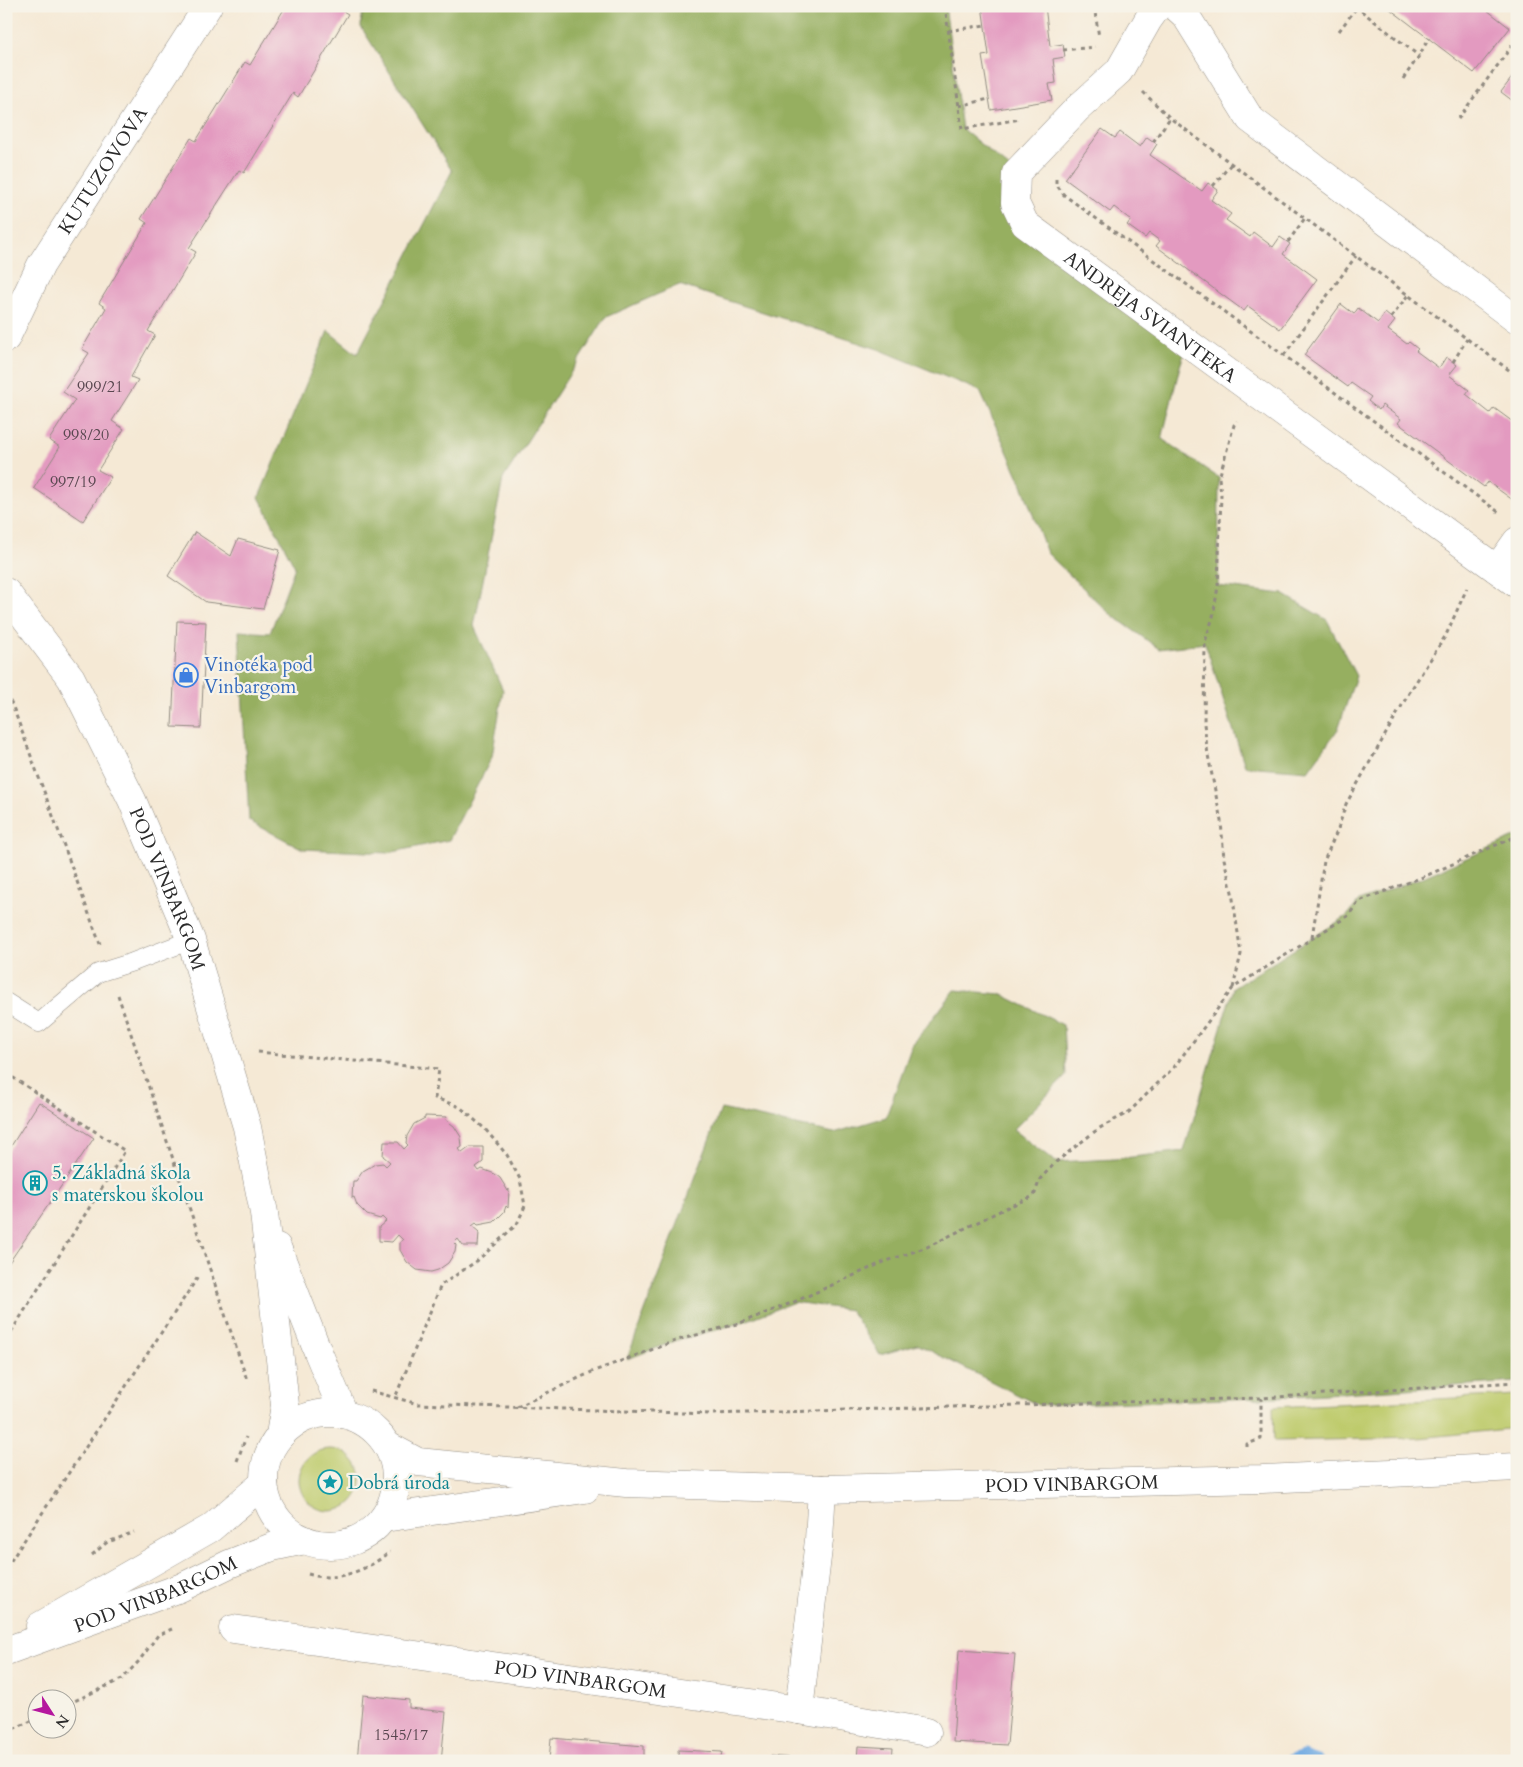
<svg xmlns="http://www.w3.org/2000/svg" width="1523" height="1767" viewBox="0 0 1523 1767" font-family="Cardo,serif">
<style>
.green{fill:#becb6c;stroke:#747b4c}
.forest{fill:#96af60;stroke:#606d46}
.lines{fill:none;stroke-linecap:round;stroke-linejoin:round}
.stream{stroke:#72abe2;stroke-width:11}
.building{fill:#e39ac0}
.service-casing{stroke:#908a80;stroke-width:19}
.minor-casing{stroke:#908a80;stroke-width:29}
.path{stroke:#908a80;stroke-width:3;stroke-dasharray:4 4;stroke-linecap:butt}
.service{stroke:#fff;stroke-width:18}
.minor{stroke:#fff;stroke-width:28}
.labels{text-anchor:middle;stroke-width:4.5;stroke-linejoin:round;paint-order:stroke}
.number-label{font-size:16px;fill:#594750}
.street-label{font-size:19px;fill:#2b2b2b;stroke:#f7f3e8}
.shop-label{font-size:19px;fill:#366cbe;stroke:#f7f3e8;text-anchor:start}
.culture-label{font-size:19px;fill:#0d838f;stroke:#f7f3e8;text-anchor:start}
</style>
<rect width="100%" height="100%" fill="#f7f3e8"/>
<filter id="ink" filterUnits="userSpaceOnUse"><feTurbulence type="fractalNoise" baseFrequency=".02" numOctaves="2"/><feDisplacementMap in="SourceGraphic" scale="10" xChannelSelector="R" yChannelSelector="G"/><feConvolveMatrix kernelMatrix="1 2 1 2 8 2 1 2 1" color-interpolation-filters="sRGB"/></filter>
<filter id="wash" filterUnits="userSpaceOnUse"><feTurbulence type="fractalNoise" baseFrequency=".0096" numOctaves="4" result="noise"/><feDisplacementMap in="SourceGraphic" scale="20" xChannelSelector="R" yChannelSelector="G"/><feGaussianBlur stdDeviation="1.12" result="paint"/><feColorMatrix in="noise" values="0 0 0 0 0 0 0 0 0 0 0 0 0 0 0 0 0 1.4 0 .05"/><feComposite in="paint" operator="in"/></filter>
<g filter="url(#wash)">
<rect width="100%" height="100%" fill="#f5e9d5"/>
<path class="green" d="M 1517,1395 L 1517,1428 L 1419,1438 L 1274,1441 L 1273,1407 Z
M299 1480a31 31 0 1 1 62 0a31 31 0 1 1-62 0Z"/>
<path class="forest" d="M 363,6 L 945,6 L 962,129 L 1016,173 L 1015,203 L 1188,343 L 1180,366 L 1162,439 L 1219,478 L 1218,586 L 1283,594 L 1327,620 L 1356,676 L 1338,729 L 1308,771 L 1245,766 L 1205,643 L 1159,649 L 1108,612 L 1047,553 L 1021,482 L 980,391 L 878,349 L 679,285 L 606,317 L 503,479 L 474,626 L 503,690 L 492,757 L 449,840 L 388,853 L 303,849 L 249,821 L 239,631 L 270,633 L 295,567 L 259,497 L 328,331 L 357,354 L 452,171 L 361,27 Z
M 1517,836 L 1517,1382 L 1261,1398 L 1038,1405 L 917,1344 L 880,1355 L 850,1310 L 794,1302 L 740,1323 L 678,1340 L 627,1359 L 721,1109 L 834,1133 L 886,1117 L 912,1045 L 955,990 L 1001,994 L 1063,1025 L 1066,1076 L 1013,1130 L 1056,1162 L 1115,1159 L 1184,1151 L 1233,988 L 1347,916 L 1359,901 L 1423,877 Z"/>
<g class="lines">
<path class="stream" d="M 1290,1761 L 1303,1756 L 1318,1761"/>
</g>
<g id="blocks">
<path class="building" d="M 286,6 L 334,6 L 348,14 L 298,97 L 293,93 L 244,173 L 239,170 L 189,248 L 196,252 L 148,331 L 155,335 L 131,377 L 138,380 L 112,421 L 124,429 L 98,470 L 111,477 L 83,521 L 34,488 L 60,447 L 49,440 L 75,400 L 63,392 L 89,353 L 82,349 L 106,308 L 99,303 L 147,223 L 141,219 L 191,138 L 196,141 L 245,62 L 250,65 Z
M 982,6 L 1045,6 L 1050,46 L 1063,44 L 1065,57 L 1053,59 L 1056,83 L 1049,84 L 1052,100 L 991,110 L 982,56 L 989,55 Z
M 1386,6 L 1490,6 L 1487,10 L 1510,28 L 1474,73 Z
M 1517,71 L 1517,104 L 1501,92 Z
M 1102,129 L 1115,138 L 1120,132 L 1140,147 L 1147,137 L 1157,144 L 1150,155 L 1202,191 L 1208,183 L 1218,190 L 1211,200 L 1231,214 L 1226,220 L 1250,237 L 1253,232 L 1273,247 L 1280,237 L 1290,244 L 1283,254 L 1317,279 L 1280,329 L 1248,306 L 1244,311 L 1156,246 L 1160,241 L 1149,233 L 1145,238 L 1127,225 L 1131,220 L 1114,207 L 1110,212 L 1065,179 Z
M 1341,304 L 1354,314 L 1358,308 L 1378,323 L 1385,313 L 1395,321 L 1388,330 L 1407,344 L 1409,342 L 1418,349 L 1416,351 L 1439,368 L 1446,357 L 1457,365 L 1449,375 L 1469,390 L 1466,394 L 1490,413 L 1494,408 L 1513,422 L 1517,417 L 1517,503 L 1488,482 L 1484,487 L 1398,423 L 1401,419 L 1382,405 L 1379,410 L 1368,401 L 1371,397 L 1351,383 L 1348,387 L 1304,355 Z
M 195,532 L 231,556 L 238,539 L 280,550 L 263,609 L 206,602 L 168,576 Z
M 177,621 L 206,622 L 201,728 L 172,727 Z
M 39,1102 L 94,1138 L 6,1267 L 6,1154 Z
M 425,1116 L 447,1117 L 446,1120 L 454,1126 L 461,1137 L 462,1147 L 459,1149 L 462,1153 L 470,1147 L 483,1147 L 483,1162 L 476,1167 L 479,1171 L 482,1169 L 495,1174 L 500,1178 L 508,1191 L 509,1189 L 508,1208 L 506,1206 L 504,1212 L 494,1222 L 478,1225 L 476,1223 L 472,1226 L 479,1232 L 478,1246 L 463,1246 L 458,1239 L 454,1243 L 456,1245 L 455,1252 L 448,1263 L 438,1270 L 431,1272 L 417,1270 L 407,1262 L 400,1250 L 400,1242 L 403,1240 L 398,1235 L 392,1242 L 379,1241 L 379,1227 L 386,1221 L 382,1217 L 380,1219 L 367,1215 L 357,1205 L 354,1197 L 352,1198 L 353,1181 L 356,1181 L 363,1171 L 375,1164 L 383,1163 L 386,1166 L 390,1162 L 383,1156 L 384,1142 L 398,1142 L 404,1149 L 408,1145 L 406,1143 L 407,1136 L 414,1124 L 425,1118 Z
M 959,1650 L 1015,1654 L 1007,1745 L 953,1742 Z
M 363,1695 L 409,1700 L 409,1708 L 446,1712 L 441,1761 L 357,1761 Z
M 551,1738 L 644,1746 L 644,1761 L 549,1761 Z
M 858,1746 L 893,1748 L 892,1761 L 857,1761 Z
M 678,1750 L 722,1752 L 720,1761 L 679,1761 Z
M 770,1756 L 794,1758 L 794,1761 L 770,1761 Z"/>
</g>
</g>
<g filter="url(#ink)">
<use href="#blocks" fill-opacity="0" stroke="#908a80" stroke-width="1"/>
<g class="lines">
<g class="service-casing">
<path id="service" d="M 6,1002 L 39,1023 L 98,973 L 133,962 L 191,940"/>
</g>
<g class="minor-casing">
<g id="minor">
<path id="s1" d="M 1158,6 L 1148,20 L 1119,71 L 1077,109 L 1016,173 L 1015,203 L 1025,224 L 1517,584"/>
<path d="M 1175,6 L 1186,16 L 1250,119 L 1517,320"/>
<path id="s2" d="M 6,338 L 41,265 L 208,6"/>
<path d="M 1497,569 L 1517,541"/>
<path id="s3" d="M 6,592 L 71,678 L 132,800 L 191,940 L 247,1127 L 264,1213 L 285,1405 L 280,1435"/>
<path d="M 277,1247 L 318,1352 L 344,1414"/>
<circle cx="330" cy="1479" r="66"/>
<path id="s4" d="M 388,1446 L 418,1462 L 518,1472 L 626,1483 L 822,1489 L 1262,1479 L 1517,1467"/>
<path d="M 384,1518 L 585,1489"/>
<path d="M 40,1626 L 211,1528 L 264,1483"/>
<path id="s5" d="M 233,1629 L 799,1710 L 927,1732"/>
<path id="s6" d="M 6,1651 L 180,1588 L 229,1564 L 272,1547 L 305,1540"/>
<path d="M 799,1710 L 819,1540 L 822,1489"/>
</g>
</g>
<path class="path" d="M 945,6 L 962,129 L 1020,119
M 1094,6 L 1099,37
M 1355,6 L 1419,56
M 948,31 L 985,25
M 1339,31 L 1357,7
M 1063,50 L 1095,47
M 1403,79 L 1419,56 L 1429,38
M 1143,92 L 1170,118 L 1517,376
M 959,106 L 989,99
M 1458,119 L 1517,39
M 1153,142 L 1170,118
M 1517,163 L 1517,162
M 1056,179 L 1056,184 L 1064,195 L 1500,513
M 1213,186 L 1231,164
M 1288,242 L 1305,218
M 1391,318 L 1408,295
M 1284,355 L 1356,256
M 1453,362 L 1467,339
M 6,694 L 13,707 L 100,944
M 1312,937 L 1324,861 L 1338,829 L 1346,804 L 1409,693 L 1446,635 L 1467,588
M 1233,988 L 1241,954 L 1232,892 L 1224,859 L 1221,821 L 1208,755 L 1204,724 L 1205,642 L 1213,617 L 1218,586 L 1221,494 L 1219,478 L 1234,425 L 1237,421
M 118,995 L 247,1380
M 258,1052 L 439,1069 L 435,1098 L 460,1107 L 485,1129 L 507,1155 L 520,1179 L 525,1206 L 517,1224 L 477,1261 L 441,1285 L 395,1398
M 6,1073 L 125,1151 L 6,1340
M 371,1391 L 418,1404 L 711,1414 L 1261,1398 L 1517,1382
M 517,1407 L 594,1371 L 678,1340 L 740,1323 L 794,1302 L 884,1262 L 927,1247 L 1008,1207 L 1034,1196 L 1040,1179 L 1056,1162 L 1098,1129 L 1129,1112 L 1175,1066 L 1233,988 L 1348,916 L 1359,901 L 1423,877 L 1517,836
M 1247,1447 L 1247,1444 L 1261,1439 L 1261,1398
M 237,1461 L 246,1437
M 92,1555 L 106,1543 L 134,1532
M 6,1568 L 198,1277
M 308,1574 C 337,1583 367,1570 390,1552
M 68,1704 L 122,1679 L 139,1661 L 158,1635 L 172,1629
M 6,1732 L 38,1718"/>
<use href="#service" class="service"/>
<use href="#minor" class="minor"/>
</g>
</g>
<defs>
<g id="shop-ring" transform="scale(1.25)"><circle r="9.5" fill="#f7f3e8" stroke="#3f7fe0" stroke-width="1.5"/><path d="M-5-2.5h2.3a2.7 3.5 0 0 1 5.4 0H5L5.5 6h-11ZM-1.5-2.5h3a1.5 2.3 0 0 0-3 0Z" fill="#3f7fe0"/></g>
<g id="building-ring" transform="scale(1.25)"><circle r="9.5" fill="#f7f3e8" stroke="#0f9aa8" stroke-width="1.5"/><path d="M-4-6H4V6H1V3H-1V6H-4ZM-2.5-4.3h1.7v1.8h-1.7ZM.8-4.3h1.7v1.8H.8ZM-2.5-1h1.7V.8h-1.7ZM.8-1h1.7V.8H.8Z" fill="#0f9aa8"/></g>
<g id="sight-ring" transform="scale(1.25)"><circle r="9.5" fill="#f7f3e8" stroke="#0f9aa8" stroke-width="1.5"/><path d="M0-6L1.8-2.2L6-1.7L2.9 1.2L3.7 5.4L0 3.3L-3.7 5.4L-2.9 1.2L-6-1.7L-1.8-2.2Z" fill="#0f9aa8"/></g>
</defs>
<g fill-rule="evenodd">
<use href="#shop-ring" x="186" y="675"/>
<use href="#building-ring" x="35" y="1183"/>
<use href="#sight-ring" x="330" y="1482"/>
</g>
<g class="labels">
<g class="number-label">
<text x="100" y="392">999/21</text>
<text x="86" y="440">998/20</text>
<text x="73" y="487">997/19</text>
<text x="401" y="1740">1545/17</text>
</g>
<g class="street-label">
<text dy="7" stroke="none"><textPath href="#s2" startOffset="194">KUTUZOVOVA</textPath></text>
<text dy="7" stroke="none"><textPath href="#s1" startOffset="430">ANDREJA SVIANTEKA</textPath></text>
<text dy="7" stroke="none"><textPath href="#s3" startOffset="340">POD VINBARGOM</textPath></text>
<text dy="7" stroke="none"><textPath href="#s4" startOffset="689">POD VINBARGOM</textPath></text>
<text dy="7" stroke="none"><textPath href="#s6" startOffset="160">POD VINBARGOM</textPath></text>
<text dy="7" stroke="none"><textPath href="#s5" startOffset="351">POD VINBARGOM</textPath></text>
</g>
<g class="shop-label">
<text x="204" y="671">Vinotéka pod<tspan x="204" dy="22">Vinbargom</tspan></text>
</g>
<g class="culture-label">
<text x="52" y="1179">5. Základná škola<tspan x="52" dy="22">s materskou školou</tspan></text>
<text x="348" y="1489">Dobrá úroda</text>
</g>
</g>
<rect width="1523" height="1767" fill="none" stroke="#f7f3e8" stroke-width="25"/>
<g transform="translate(52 1714) rotate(126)"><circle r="24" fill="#f7f3e8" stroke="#a5a39c"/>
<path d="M0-4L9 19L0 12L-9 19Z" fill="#b5179e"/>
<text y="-8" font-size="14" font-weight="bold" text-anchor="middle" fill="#2b2b2b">N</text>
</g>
</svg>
